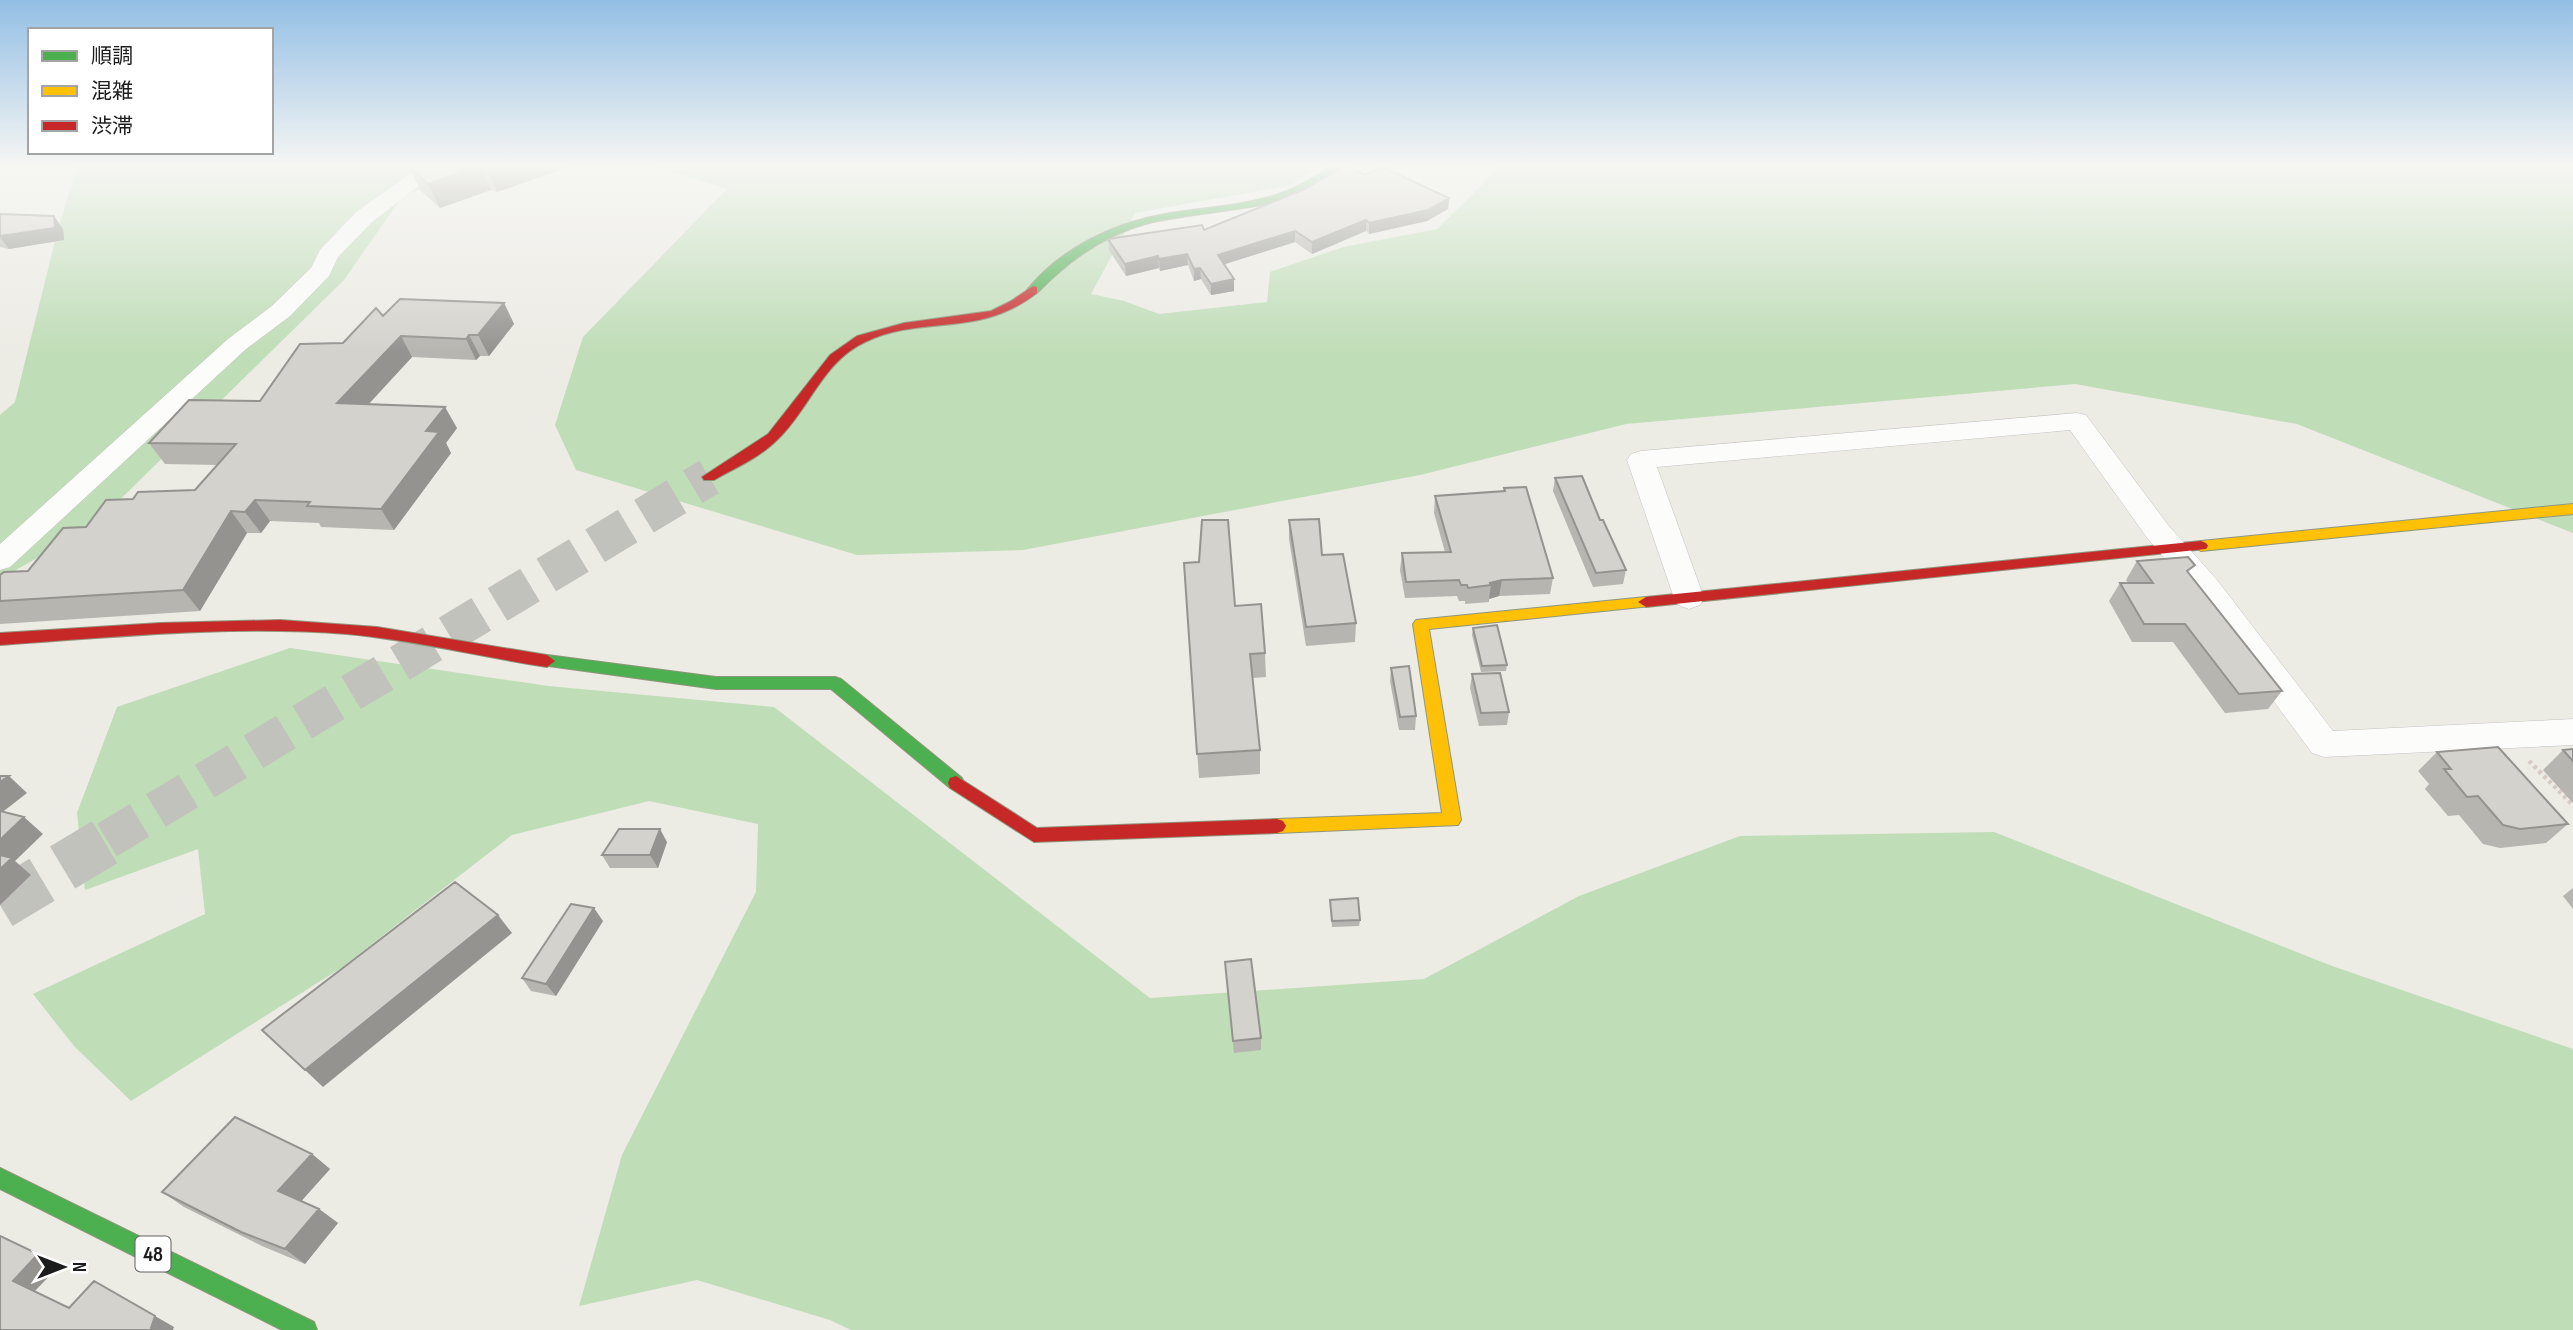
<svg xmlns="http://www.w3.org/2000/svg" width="2573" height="1330" viewBox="0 0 2573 1330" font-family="'Sofia Sans Condensed','Noto Sans JP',sans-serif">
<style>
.forest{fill:#bfddb7}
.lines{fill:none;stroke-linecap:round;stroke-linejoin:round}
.secondary-tunnel-far1{stroke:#c2c2bc;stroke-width:38;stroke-dasharray:38 19;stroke-linecap:butt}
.secondary-tunnel{stroke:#c2c2bc;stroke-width:49;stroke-dasharray:49 24;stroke-linecap:butt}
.street-casing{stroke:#c4c3c0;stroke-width:1}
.fast-casing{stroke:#90967c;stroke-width:2}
.slow-casing{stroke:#90967c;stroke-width:2}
.jam-casing{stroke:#90967c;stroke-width:2}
.path{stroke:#d7cac3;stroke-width:4.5;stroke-dasharray:3.5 3.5;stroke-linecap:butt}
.street{fill:#fcfcfb;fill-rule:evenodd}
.fast{fill:#4caf50;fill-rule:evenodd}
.slow{fill:#ffc107;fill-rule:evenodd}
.jam{fill:#c62828;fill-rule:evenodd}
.wall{fill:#b6b5af}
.shaded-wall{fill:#94938f}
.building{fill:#d4d2cc;stroke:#94938f;stroke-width:2}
.labels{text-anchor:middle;stroke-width:5;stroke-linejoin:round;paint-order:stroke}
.shield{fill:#fff;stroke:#606060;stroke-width:2}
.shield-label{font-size:21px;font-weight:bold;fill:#1c1c1c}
</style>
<rect width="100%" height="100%" fill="#ecebe4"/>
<path class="forest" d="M 77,166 L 467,166 L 402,197 L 344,280 L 92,527 L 0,579 L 0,415 L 15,402 L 56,237 Z
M 654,166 L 1318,166 L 1291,185 L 1135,213 L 1091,294 L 1124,301 L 1159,314 L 1267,302 L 1270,272 L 1343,247 L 1437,229 L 1501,166 L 2573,166 L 2573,533 L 2297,424 L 2075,384 L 1626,424 L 1420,475 L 1023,550 L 857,555 L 576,470 L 555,425 L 583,337 L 727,189 Z
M 290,648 L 548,686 L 774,707 L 1150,998 L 1424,979 L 1579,896 L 1740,836 L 1994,832 L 2332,966 L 2573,1049 L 2573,1330 L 851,1330 L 830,1320 L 697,1280 L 579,1306 L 622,1155 L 756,892 L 758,824 L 649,801 L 512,835 L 341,968 L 131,1101 L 74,1046 L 33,994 L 205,914 L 198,849 L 85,890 L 77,813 L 117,707 Z"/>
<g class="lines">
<path class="secondary-tunnel-far1" d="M 107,840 L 709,477"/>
<path class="secondary-tunnel" d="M 0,905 L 110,839"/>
<g class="street-casing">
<path id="street" d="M 421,166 L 445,166 L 372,222 L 338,257 L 329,276 L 290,316 L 246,349 L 10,567 L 0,570 L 0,544 L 228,339 L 272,306 L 311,268 L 320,250 L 356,212 Z
M 2077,413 L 2086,415 L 2168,525 L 2217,580 L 2333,731 L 2573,719 L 2573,745 L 2324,757 L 2312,753 L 2195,594 L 2148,539 L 2070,430 L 1657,467 L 1704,598 L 1700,605 L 1689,609 L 1678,605 L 1674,598 L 1627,460 L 1631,454 L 1641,451 Z"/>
</g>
<g class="fast-casing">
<path id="fast" d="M 1333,166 L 1346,166 C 1291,215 1215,207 1149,223 C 1105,234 1068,261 1037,293 L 1033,294 L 1027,290 C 1061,248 1113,223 1165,214 C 1198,208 1233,207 1265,198 C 1290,192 1311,179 1333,166 Z
M 547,655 L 716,677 L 835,677 L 841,679 L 962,778 L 964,783 L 962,788 L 950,788 L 831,689 L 716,689 L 541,665 L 539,661 Z
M 0,1168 L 314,1322 L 317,1330 L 282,1330 L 0,1189 Z"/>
</g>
<g class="slow-casing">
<path id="slow" d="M 2573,504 L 2573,514 L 2201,551 L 2194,546 L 2201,541 Z
M 1646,597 L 1654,602 L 1651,606 L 1429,629 L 1461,820 L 1458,825 L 1277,833 L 1271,831 L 1268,826 L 1271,821 L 1277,819 L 1442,813 L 1413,624 L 1416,620 Z"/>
</g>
<g class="jam-casing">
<path id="jam" d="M 1033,286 L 1037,287 L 1037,293 C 978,339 924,314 865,342 C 823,361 809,410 777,440 C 759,458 735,468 714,480 L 704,480 L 702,477 L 768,434 L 830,355 L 857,336 L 904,323 L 991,311 L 1011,301 Z
M 2201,541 L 2206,543 L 2208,546 L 2206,549 L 1646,607 L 1638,602 L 1646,597 Z
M 280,620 L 377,627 L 547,655 L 555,661 L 547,667 C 480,657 414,640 347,634 C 231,625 115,637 0,645 L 0,633 L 160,623 Z
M 956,776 L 1037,828 L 1277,819 L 1283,821 L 1286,826 L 1283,831 L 1277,833 L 1034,842 L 950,788 L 948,783 L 950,778 Z"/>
</g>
<path class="path" d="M 2529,761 L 2573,805"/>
<use href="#street" class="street"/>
<use href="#fast" class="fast"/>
<use href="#slow" class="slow"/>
<use href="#jam" class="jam"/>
</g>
<path class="wall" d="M 411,166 L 571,166 L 497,192 L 491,190 L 440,208 L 421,191 L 409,167 Z
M 1365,175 L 1449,198 L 1448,209 L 1427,221 L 1369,234 L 1366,231 L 1312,254 L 1295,242 L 1225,264 L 1234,291 L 1211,295 L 1201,279 L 1194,281 L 1188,265 L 1160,271 L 1159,268 L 1126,276 L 1109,250 L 1108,239 L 1204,230 Z
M 0,214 L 63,229 L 64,240 L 9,249 L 0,247 Z
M 504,303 L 514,324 L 489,356 L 480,356 L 476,360 L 412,357 L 369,404 L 457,428 L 446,443 L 451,453 L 394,530 L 321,527 L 319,523 L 270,521 L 261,533 L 247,533 L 200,611 L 0,624 L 0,575 L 28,571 L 86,527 L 133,499 L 195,490 L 218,465 L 165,464 L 149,443 L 260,401 L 383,316 Z
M 1555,478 L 1600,520 L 1626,570 L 1623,584 L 1593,587 L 1553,491 Z
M 1504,488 L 1553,578 L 1550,594 L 1499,596 L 1489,599 L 1489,602 L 1465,604 L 1465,601 L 1459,601 L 1457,596 L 1405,598 L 1400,570 L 1402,553 L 1445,552 L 1434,513 L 1435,496 L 1503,491 Z
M 1289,520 L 1322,555 L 1356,623 L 1355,642 L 1306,646 L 1289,539 Z
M 2137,561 L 2189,574 L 2282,691 L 2268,709 L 2225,713 L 2173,642 L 2132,642 L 2109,601 L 2120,583 L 2128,583 L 2126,580 Z
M 1184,563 L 1235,606 L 1265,653 L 1266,677 L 1252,678 L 1260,750 L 1260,774 L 1199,778 Z
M 1473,628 L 1507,665 L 1506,671 L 1481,672 L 1472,635 Z
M 1391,668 L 1416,716 L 1415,730 L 1399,730 L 1390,681 Z
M 1472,674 L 1509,712 L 1507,725 L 1479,726 L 1470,688 Z
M 2573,749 L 2573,803 L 2543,770 L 2563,750 Z
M 2437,752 L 2568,824 L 2546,843 L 2500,848 L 2483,844 L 2459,815 L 2448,816 L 2425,789 L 2429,784 L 2418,771 Z
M 667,842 L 658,868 L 610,868 L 602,855 Z
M 2573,888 L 2573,909 L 2563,896 Z
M 1330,900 L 1360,920 L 1359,926 L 1332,927 Z
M 603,921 L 556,996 L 531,991 L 522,978 Z
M 1226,974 L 1261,1038 L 1261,1050 L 1234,1053 Z
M 312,1154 L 330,1169 L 301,1201 L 319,1209 L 338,1223 L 305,1264 L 262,1246 L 184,1207 L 162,1192 Z"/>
<path class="shaded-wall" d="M 481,166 L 491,190 L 440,208 L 428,184 Z
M 491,166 L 571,166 L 497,192 L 486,168 Z
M 1449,198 L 1448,209 L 1427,221 L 1369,234 L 1369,223 Z
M 54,216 L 63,229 L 64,240 L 9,249 L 0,237 L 0,236 Z
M 1366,220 L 1366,231 L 1312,254 L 1312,242 Z
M 1295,231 L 1295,242 L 1219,266 L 1218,255 Z
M 1187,254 L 1188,265 L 1160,271 L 1159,259 Z
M 1158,256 L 1159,268 L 1126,276 L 1125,264 Z
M 1200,268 L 1201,279 L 1194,281 L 1194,269 Z
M 1234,279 L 1234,291 L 1211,295 L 1211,284 Z
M 504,303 L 514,324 L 489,356 L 478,335 Z
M 469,335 L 480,356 L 476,360 L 466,339 Z
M 401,336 L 412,357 L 350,424 L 337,403 Z
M 445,407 L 457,428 L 446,443 L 451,453 L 394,530 L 381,509 L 426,431 Z
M 255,500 L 270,521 L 261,533 L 245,512 Z
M 231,511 L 247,533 L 200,611 L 183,590 Z
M 1502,580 L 1499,596 L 1489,599 L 1491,585 L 1490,583 Z
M 9,776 L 27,793 L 0,814 L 0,782 Z
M 24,817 L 43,834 L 15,861 L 31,875 L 0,905 L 0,840 Z
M 660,829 L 667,842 L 658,868 L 650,855 Z
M 594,908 L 603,921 L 556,996 L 546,984 Z
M 498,915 L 512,933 L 323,1087 L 305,1070 Z
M 312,1154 L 330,1169 L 297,1206 L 278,1191 Z
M 319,1209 L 338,1223 L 305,1264 L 285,1249 Z
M 38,1254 L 59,1266 L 34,1292 L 13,1281 Z
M 155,1316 L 174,1327 L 173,1330 L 153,1330 L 151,1328 Z"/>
<path class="building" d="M 411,166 L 479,166 L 428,184 L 409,167 Z
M 1345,166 L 1347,166 L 1365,175 L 1382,167 L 1449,198 L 1428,210 L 1369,223 L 1366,220 L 1312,242 L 1295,231 L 1218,255 L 1234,279 L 1211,284 L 1200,268 L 1194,269 L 1187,254 L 1159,259 L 1158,256 L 1125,264 L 1108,239 L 1202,225 L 1204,230 L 1305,189 Z
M 0,214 L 54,216 L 55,228 L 0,236 Z
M 400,299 L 504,303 L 478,335 L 469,335 L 466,339 L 401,336 L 337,403 L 445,407 L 426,431 L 439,432 L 381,509 L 307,506 L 310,502 L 255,500 L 245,512 L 231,511 L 183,590 L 0,601 L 0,575 L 4,572 L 28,571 L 63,528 L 86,527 L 106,500 L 133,499 L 138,492 L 195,490 L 236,444 L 149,443 L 189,400 L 260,401 L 300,344 L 343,343 L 376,308 L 383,316 Z
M 1582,476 L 1600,520 L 1603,520 L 1626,570 L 1596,573 L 1555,478 Z
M 1526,487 L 1553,578 L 1502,580 L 1490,583 L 1491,585 L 1468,588 L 1467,585 L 1461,585 L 1459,580 L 1406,582 L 1402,553 L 1451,552 L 1435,496 L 1505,491 L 1504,488 Z
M 1319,519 L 1322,555 L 1343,554 L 1356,623 L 1306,627 L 1289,520 Z
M 1202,520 L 1228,520 L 1235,606 L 1261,604 L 1265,653 L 1250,654 L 1260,750 L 1197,754 L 1184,563 L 1199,562 Z
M 2188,557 L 2195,565 L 2187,571 L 2282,691 L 2239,694 L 2185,624 L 2144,624 L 2120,583 L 2153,583 L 2137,561 Z
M 1497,625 L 1507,665 L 1482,666 L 1473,628 Z
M 1409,666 L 1416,716 L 1400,717 L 1391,668 Z
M 1500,673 L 1509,712 L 1481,713 L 1472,674 Z
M 2498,747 L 2568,824 L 2520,829 L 2503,825 L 2478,796 L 2467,797 L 2444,769 L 2451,769 L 2437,752 Z
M 2573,749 L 2573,761 L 2563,750 Z
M 0,776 L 9,776 L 0,782 Z
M 0,811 L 24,817 L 0,840 Z
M 619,829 L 660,829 L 650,855 L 602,855 Z
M 0,855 L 12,858 L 0,869 Z
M 455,882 L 498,915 L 305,1070 L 262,1030 Z
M 1358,898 L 1360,920 L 1332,921 L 1330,900 Z
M 571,904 L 594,908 L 546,984 L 522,978 Z
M 1251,959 L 1261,1038 L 1233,1041 L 1225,962 Z
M 235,1117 L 312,1154 L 278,1191 L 319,1209 L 285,1249 L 241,1232 L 162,1192 Z
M 0,1236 L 38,1254 L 13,1281 L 69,1308 L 94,1281 L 155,1316 L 151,1328 L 153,1330 L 0,1330 Z"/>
<linearGradient id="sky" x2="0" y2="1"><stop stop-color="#93bfe5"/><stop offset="0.47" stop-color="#f6f6f3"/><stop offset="1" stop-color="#f6f6f3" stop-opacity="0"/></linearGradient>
<rect width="2573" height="352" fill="url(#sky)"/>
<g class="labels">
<rect class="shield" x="135.5" y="1236.5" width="35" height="35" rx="5"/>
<g class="shield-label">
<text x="153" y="1261">48</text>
</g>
</g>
<rect x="28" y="28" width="245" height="126" fill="#ffffff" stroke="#a4a4a4" stroke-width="2"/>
<rect x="42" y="51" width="35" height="10" fill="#4caf50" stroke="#a4a4a4" stroke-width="2"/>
<text x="91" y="63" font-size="21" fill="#1c1c1c">順調</text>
<rect x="42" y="86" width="35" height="10" fill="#ffc107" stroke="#a4a4a4" stroke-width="2"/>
<text x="91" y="98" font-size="21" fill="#1c1c1c">混雑</text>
<rect x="42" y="121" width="35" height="10" fill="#c62828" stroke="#a4a4a4" stroke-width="2"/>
<text x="91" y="133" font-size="21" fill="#1c1c1c">渋滞</text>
<g transform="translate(63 1267) rotate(90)" stroke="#ffffff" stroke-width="5" paint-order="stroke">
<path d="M0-5L12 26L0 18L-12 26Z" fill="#1c1c1c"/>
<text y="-10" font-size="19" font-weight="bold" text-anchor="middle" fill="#1c1c1c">N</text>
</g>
</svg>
